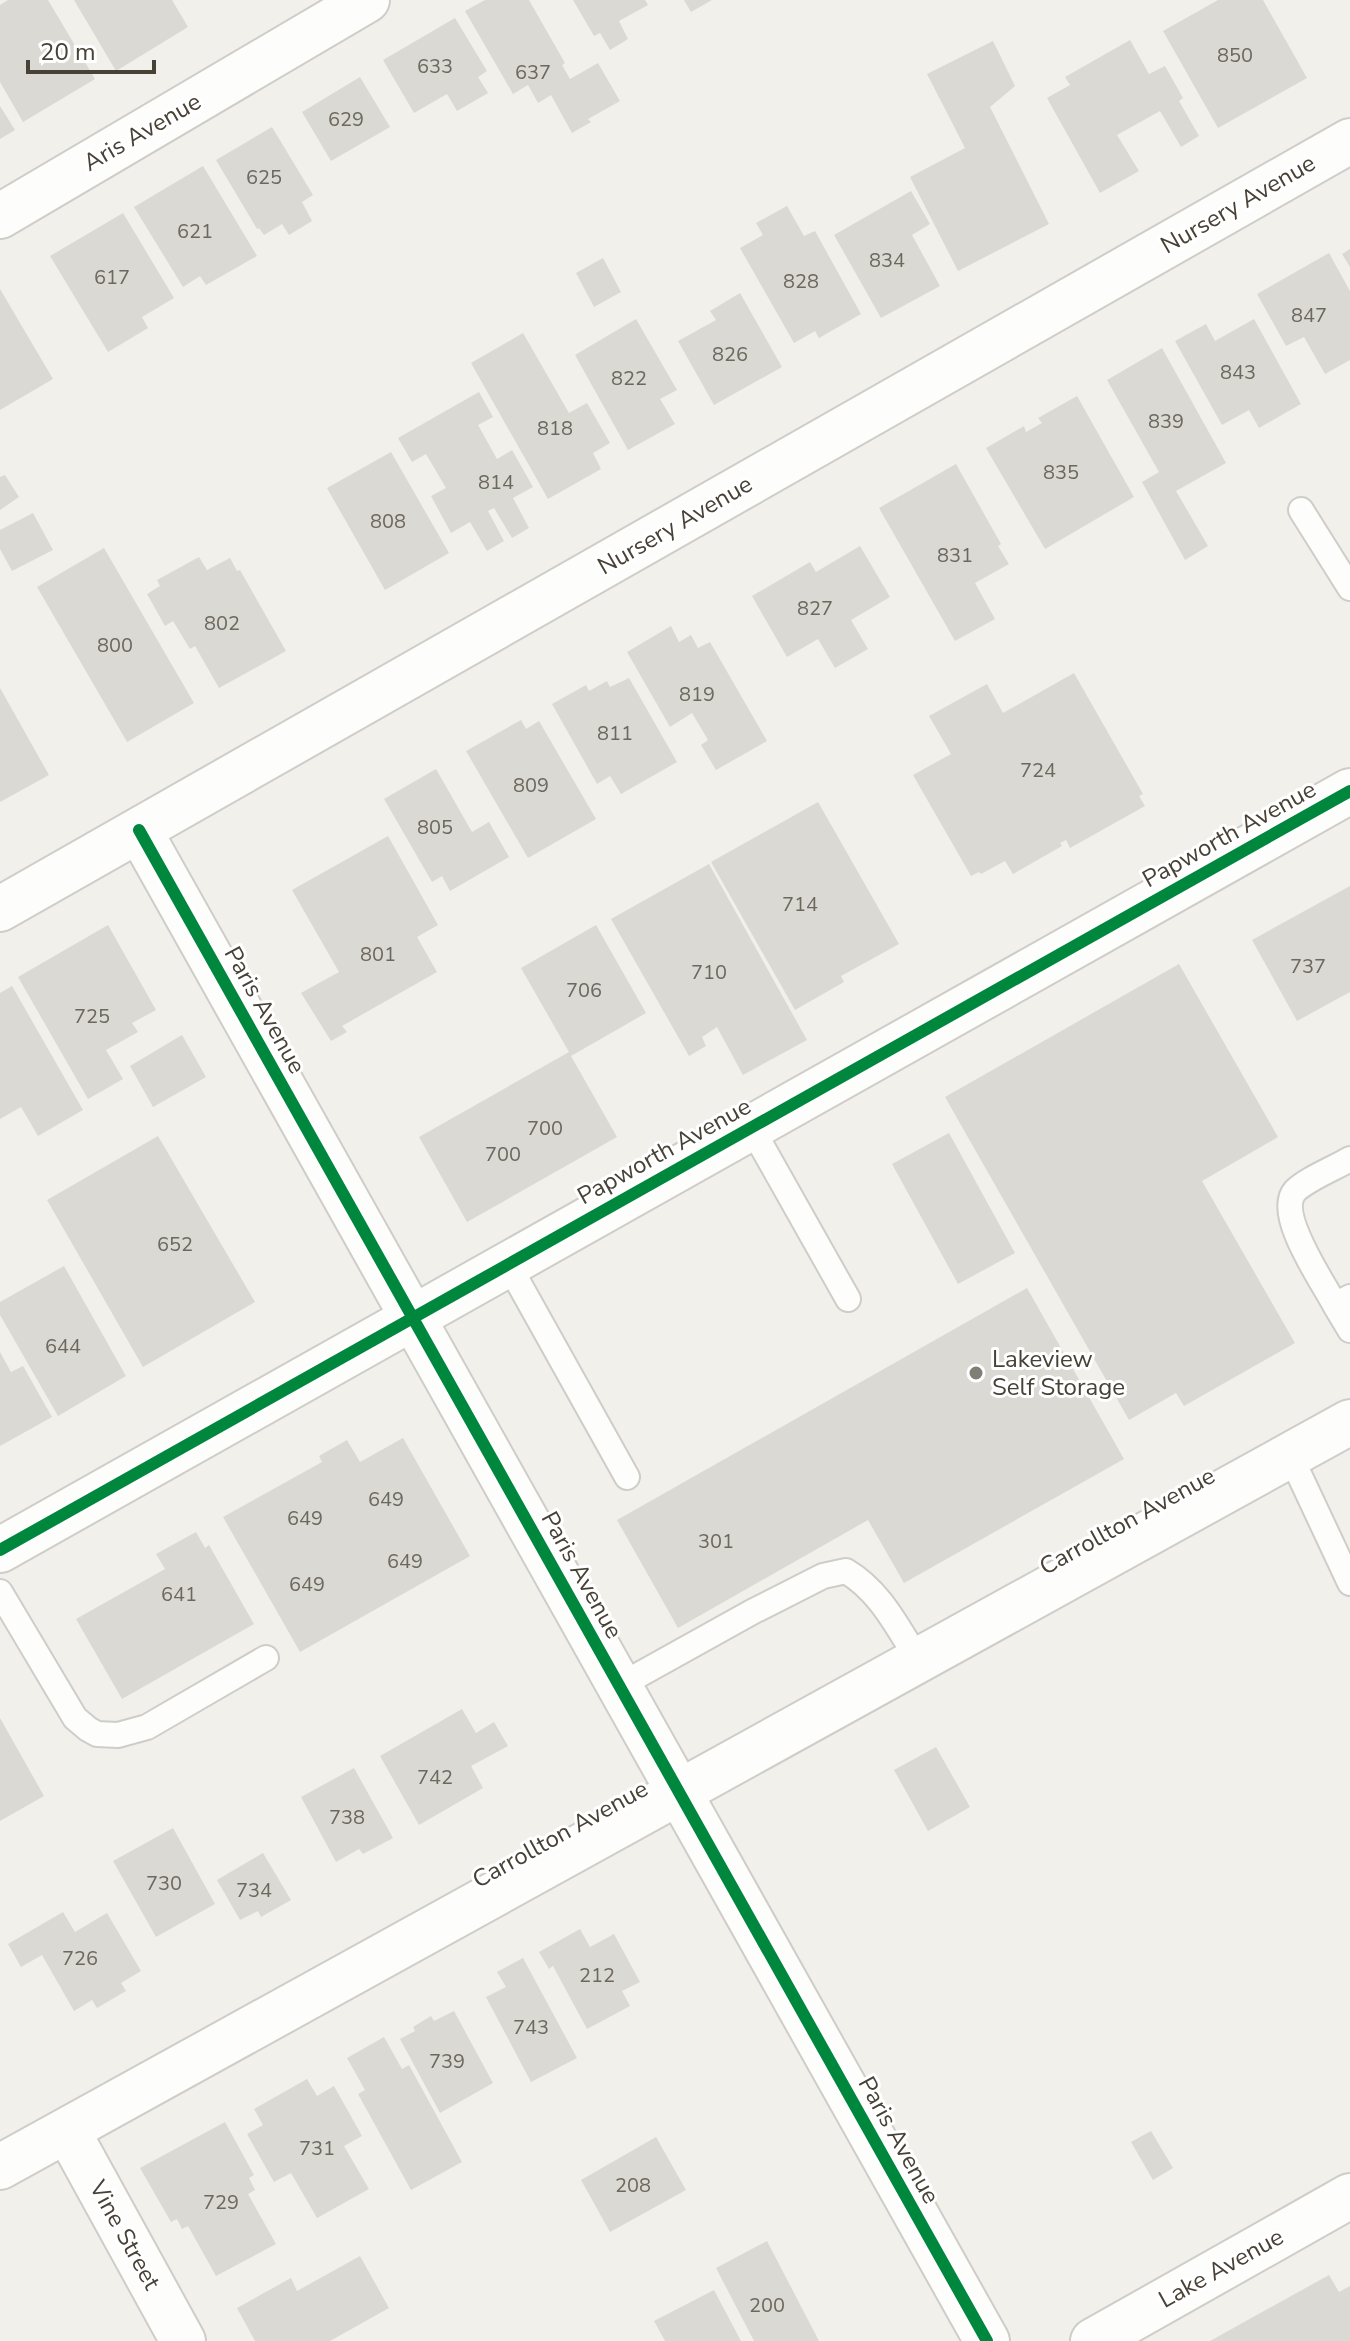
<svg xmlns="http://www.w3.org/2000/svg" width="1350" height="2341" viewBox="0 0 1350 2341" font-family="'Nunito Sans',sans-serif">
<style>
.building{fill:#dbd9d3}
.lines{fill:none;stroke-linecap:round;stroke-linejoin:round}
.lane-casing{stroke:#cfcdc8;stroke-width:28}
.street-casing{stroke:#cfcdc8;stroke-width:48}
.lane{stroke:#fdfdfc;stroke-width:24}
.street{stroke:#fdfdfc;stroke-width:44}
.cycleway-casing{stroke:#fff;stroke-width:17}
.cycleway{stroke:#00873e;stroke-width:12}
.poi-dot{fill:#827e75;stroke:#fff;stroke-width:3}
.labels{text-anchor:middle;stroke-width:6;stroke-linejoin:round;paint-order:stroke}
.number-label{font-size:20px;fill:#6d685e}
.street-label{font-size:24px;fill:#474136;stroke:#fff}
.poi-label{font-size:24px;fill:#474136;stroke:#fff;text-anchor:start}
</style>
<rect width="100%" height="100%" fill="#f1f0eb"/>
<path class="building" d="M 8,0 L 48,0 L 95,79 L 23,122 L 0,82 L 0,5 Z
M 74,0 L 172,0 L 188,27 L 116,71 Z
M 485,0 L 529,0 L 565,63 L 562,65 L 570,79 L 598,63 L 620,101 L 588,119 L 591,122 L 572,133 L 551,95 L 538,103 L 528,85 L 513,94 L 465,11 Z
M 573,0 L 645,0 L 648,5 L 619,21 L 628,39 L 610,50 L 600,33 L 594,36 Z
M 684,0 L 712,0 L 691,12 Z
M 1218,0 L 1263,0 L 1307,78 L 1218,128 L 1163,31 Z
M 455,18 L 487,71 L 478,77 L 488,93 L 457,111 L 447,94 L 414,113 L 383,60 Z
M 1130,40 L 1149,74 L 1165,66 L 1183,98 L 1179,101 L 1199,136 L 1181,147 L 1160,111 L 1117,135 L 1139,171 L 1100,193 L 1047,98 L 1070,85 L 1065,77 Z
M 993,41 L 1015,86 L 990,107 L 1049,224 L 958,271 L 910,177 L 965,148 L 927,74 Z
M 360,77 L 390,127 L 331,161 L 302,112 Z
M 0,106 L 15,130 L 0,139 Z
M 272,127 L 313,195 L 302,202 L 312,221 L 289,235 L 282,224 L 264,235 L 259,228 L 257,229 L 216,160 Z
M 203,166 L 257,256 L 206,285 L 200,276 L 183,287 L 134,207 Z
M 911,191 L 930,224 L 912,235 L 940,286 L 881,318 L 834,235 Z
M 787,206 L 804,236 L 815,231 L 861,314 L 819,338 L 815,331 L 794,343 L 740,248 L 763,235 L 756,223 Z
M 123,213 L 174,298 L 142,317 L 148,328 L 108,352 L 50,256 Z
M 1350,249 L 1350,267 L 1342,254 Z
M 1329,253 L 1350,291 L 1350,360 L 1325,374 L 1304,337 L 1286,346 L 1257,294 Z
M 603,258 L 621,292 L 594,307 L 576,273 Z
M 0,289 L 53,379 L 0,410 Z
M 740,293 L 782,367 L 714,405 L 678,341 L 716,320 L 710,311 Z
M 636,319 L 677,390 L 660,399 L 675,424 L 628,450 L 575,355 Z
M 1254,319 L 1301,404 L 1259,428 L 1249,410 L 1222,425 L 1175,341 L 1206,324 L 1215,341 Z
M 523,333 L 569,413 L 587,403 L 610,443 L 593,453 L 601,469 L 548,499 L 471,363 Z
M 1162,348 L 1226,463 L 1176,491 L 1208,546 L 1185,560 L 1142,482 L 1159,472 L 1107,380 Z
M 479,392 L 493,417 L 478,425 L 497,459 L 512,450 L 533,487 L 513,498 L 529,528 L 512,538 L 494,508 L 488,511 L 504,541 L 487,551 L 470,522 L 451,533 L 431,496 L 446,488 L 426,454 L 412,462 L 398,438 Z
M 1077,396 L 1134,497 L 1045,549 L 986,448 L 1024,426 L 1026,432 L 1042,423 L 1038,418 Z
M 391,452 L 449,553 L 385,590 L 327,488 Z
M 956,464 L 1001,544 L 998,546 L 1009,564 L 975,583 L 995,619 L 955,641 L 879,508 Z
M 5,475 L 19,497 L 0,510 L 0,477 Z
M 33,513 L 53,550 L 12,571 L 0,549 L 0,530 Z
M 860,546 L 890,597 L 851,620 L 868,649 L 835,668 L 818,639 L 787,657 L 752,596 L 810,562 L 816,572 Z
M 104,548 L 194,703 L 127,742 L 37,587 Z
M 199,557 L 207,570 L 230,558 L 237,571 L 240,570 L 286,651 L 219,688 L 195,646 L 190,649 L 173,621 L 165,626 L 147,594 L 160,586 L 157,580 Z
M 671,626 L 679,642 L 691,635 L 698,648 L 710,642 L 767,741 L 716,770 L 701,745 L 708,740 L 692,713 L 670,727 L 627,652 Z
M 1074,673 L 1143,794 L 1139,796 L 1145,806 L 1070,848 L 1066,840 L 1060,843 L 1062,846 L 1013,874 L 1005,861 L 981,874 L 979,872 L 971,876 L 913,775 L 951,754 L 929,716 L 987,684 L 1003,713 Z
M 629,678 L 677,762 L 621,794 L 610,776 L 597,784 L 552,704 L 586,685 L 589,691 L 607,681 L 610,687 Z
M 0,688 L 49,775 L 0,802 Z
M 521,720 L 526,729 L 539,721 L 596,819 L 528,858 L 466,751 Z
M 436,769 L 472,832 L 489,822 L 509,857 L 450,891 L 442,876 L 432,882 L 384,799 Z
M 818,802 L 899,944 L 841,976 L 844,982 L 795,1010 L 711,862 Z
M 388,836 L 438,925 L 417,937 L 437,972 L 342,1026 L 347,1032 L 331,1041 L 301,993 L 339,972 L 292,890 Z
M 709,864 L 807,1040 L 743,1075 L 717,1027 L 702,1037 L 706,1046 L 689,1056 L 611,919 Z
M 1350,886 L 1350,992 L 1297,1021 L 1252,940 Z
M 108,925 L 156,1010 L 132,1023 L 138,1032 L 106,1050 L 123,1079 L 88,1099 L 18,977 Z
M 596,925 L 646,1013 L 571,1056 L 617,1137 L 467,1222 L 419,1137 L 569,1052 L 521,968 Z
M 1179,964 L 1278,1137 L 1202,1181 L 1295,1343 L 1184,1406 L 1176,1393 L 1129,1420 L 945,1097 Z
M 12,986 L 83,1110 L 38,1136 L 21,1107 L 0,1119 L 0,993 Z
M 182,1035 L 206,1077 L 153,1107 L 130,1066 Z
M 949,1133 L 1015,1253 L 958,1284 L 892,1164 Z
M 158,1136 L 255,1302 L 143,1367 L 47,1200 Z
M 64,1266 L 126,1376 L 58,1416 L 0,1315 L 0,1302 Z
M 1027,1288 L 1124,1459 L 904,1583 L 868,1520 L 678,1628 L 617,1520 Z
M 0,1352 L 11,1372 L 23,1366 L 52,1417 L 0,1446 Z
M 403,1438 L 470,1556 L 300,1652 L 223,1517 L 322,1462 L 319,1456 L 347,1440 L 360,1462 Z
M 196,1532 L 205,1548 L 209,1545 L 254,1624 L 122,1699 L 76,1619 L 165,1569 L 156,1554 Z
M 462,1709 L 476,1733 L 494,1722 L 508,1746 L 471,1766 L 483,1788 L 419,1825 L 380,1756 Z
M 0,1718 L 44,1796 L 0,1821 Z
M 936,1747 L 970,1807 L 928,1831 L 894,1770 Z
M 354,1768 L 393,1838 L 363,1854 L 359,1849 L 336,1862 L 301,1797 Z
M 173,1828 L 215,1904 L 156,1937 L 113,1861 Z
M 263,1853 L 291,1900 L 261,1917 L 258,1911 L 240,1920 L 217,1880 Z
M 63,1912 L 75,1932 L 107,1913 L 141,1971 L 121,1983 L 126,1991 L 97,2008 L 92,2000 L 74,2011 L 42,1955 L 21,1967 L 8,1944 Z
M 580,1929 L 590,1947 L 614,1934 L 640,1982 L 622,1991 L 630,2006 L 587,2029 L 553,1966 L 549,1969 L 539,1952 Z
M 523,1958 L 577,2058 L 531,2082 L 486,1997 L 506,1987 L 497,1972 Z
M 454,2011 L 493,2083 L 440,2113 L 400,2039 L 415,2031 L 413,2027 L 431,2016 L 434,2021 Z
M 384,2037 L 402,2069 L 409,2065 L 462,2162 L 411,2190 L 358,2094 L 365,2090 L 347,2058 Z
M 307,2079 L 317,2096 L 334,2086 L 362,2136 L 344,2146 L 369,2189 L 317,2218 L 291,2173 L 274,2182 L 247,2134 L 263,2125 L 254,2109 Z
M 225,2122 L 254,2175 L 249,2178 L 255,2190 L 248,2194 L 276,2244 L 216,2276 L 188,2226 L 182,2229 L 177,2219 L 171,2222 L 140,2168 Z
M 1151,2131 L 1173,2168 L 1153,2180 L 1131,2142 Z
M 656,2137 L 686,2190 L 610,2232 L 581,2180 Z
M 767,2241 L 819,2341 L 754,2341 L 716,2268 Z
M 360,2256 L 389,2308 L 330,2341 L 255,2341 L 237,2308 L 291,2278 L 297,2291 Z
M 1329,2275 L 1339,2292 L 1350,2286 L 1350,2341 L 1210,2341 Z
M 714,2290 L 741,2341 L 665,2341 L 654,2321 Z"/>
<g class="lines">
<g class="lane-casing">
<path id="lane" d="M 1301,510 L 1350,588
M 751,1127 L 848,1299
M 1350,1159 C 1335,1168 1307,1179 1295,1191 C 1275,1214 1323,1282 1335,1305 L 1350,1297
M 508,1264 L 627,1477
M 1335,1305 L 1350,1330
M 1290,1455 L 1350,1583
M 0,1592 L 75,1718 L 88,1729 L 97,1734 L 118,1735 L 147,1727 L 266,1658
M 619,1686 L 752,1612 L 823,1576 L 846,1571 C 881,1592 897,1627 919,1661"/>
</g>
<g class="street-casing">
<path id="street" d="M 0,216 L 367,0
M 139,830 L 987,2341
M 0,909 L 1350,141
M 0,1550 L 1350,791
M 67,2130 L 183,2341
M 0,2167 L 1350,1422
M 1093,2341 L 1350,2196"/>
</g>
<use href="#lane" class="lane"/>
<use href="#street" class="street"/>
<g class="cycleway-casing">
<path id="cycleway" d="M 139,830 L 987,2341
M 0,1550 L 1350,791"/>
</g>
<use href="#cycleway" class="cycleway"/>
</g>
<circle class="poi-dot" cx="976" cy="1373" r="8"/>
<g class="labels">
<g class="number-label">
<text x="1235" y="62">850</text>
<text x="435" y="73">633</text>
<text x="533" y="79">637</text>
<text x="346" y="126">629</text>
<text x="264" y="184">625</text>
<text x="195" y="238">621</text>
<text x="887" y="267">834</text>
<text x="112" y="284">617</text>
<text x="801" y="288">828</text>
<text x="1309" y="322">847</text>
<text x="730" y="361">826</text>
<text x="1238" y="379">843</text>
<text x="629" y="385">822</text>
<text x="1166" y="428">839</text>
<text x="555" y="435">818</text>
<text x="1061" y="479">835</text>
<text x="496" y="489">814</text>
<text x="388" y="528">808</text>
<text x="955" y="562">831</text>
<text x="815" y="615">827</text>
<text x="222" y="630">802</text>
<text x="115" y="652">800</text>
<text x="697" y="701">819</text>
<text x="615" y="740">811</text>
<text x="1038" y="777">724</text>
<text x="531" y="792">809</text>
<text x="435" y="834">805</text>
<text x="800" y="911">714</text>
<text x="378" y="961">801</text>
<text x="1308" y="973">737</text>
<text x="709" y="979">710</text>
<text x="584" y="997">706</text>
<text x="92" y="1023">725</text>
<text x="545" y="1135">700</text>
<text x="503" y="1161">700</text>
<text x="175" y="1251">652</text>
<text x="63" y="1353">644</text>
<text x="386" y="1506">649</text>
<text x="305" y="1525">649</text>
<text x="716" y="1548">301</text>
<text x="405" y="1568">649</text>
<text x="307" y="1591">649</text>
<text x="179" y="1601">641</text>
<text x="435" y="1784">742</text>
<text x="347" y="1824">738</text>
<text x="164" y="1890">730</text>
<text x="254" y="1897">734</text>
<text x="80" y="1965">726</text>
<text x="597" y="1982">212</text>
<text x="531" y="2034">743</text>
<text x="447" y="2068">739</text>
<text x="317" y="2155">731</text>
<text x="633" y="2192">208</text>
<text x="221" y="2209">729</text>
<text x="767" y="2312">200</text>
</g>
<g class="street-label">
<text transform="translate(142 132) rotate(-30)" y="8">Aris Avenue</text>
<text transform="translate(1238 204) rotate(-30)" y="8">Nursery Avenue</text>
<text transform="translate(675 525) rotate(-30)" y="8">Nursery Avenue</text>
<text transform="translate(1229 834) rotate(-29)" y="8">Papworth Avenue</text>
<text transform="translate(265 1010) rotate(61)" y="8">Paris Avenue</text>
<text transform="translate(664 1151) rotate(-29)" y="8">Papworth Avenue</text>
<text transform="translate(1127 1521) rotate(-29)" y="8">Carrollton Avenue</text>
<text transform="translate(582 1575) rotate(61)" y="8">Paris Avenue</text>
<text transform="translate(560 1834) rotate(-29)" y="8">Carrollton Avenue</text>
<text transform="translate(899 2140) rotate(61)" y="8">Paris Avenue</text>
<text transform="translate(125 2235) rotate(61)" y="8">Vine Street</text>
<text transform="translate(1221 2268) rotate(-29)" y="8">Lake Avenue</text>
</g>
<g class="poi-label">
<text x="992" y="1367">Lakeview<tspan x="992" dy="28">Self Storage</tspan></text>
</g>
</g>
<path d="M28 60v12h126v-12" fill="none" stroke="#474136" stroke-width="4"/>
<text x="40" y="60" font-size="24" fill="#474136" stroke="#ffffff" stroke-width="6" paint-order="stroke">20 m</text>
</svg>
